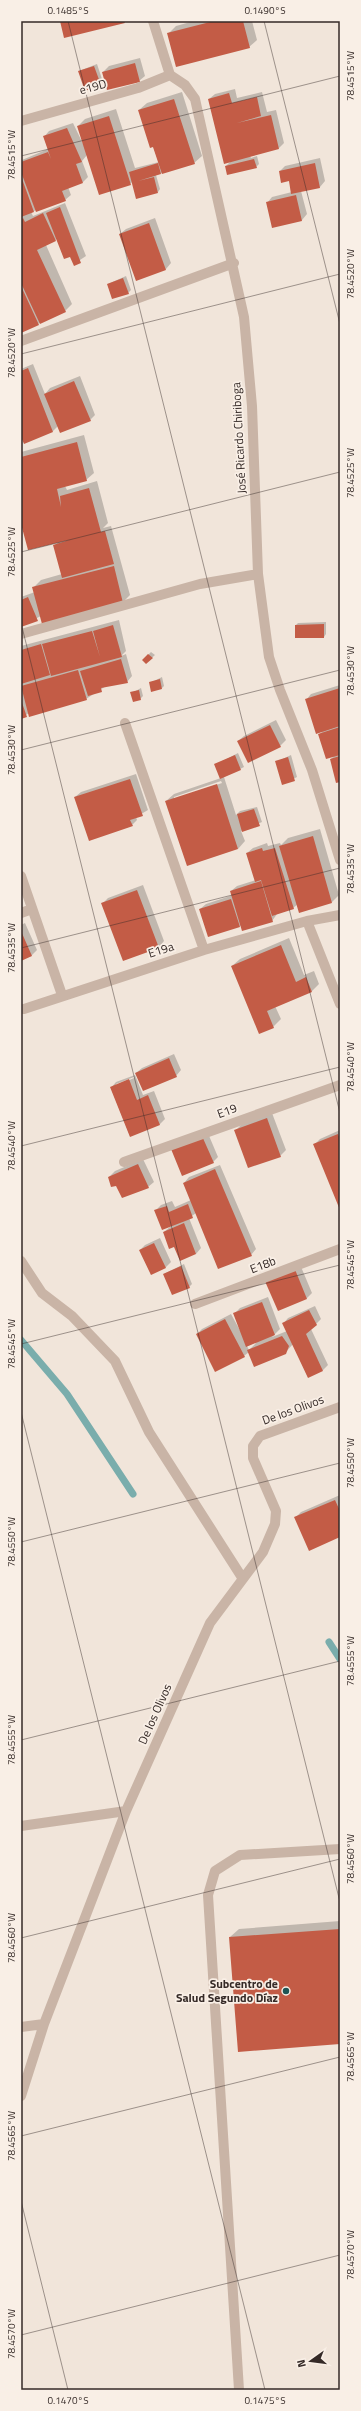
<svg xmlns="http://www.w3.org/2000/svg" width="361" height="2411" viewBox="0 0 361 2411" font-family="'Titillium Web',sans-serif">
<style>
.shadow{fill:#0003;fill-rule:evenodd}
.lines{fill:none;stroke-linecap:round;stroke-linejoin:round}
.stream{stroke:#7aadac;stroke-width:7}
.building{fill:#c35c46}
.street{stroke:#c9b4a6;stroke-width:10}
.ticks{fill:none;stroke:#352a27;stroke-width:1;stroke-opacity:0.45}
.poi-dot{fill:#1e5555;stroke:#f9efe6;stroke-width:1.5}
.labels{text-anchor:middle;stroke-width:3.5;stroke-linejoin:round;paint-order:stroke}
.street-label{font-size:12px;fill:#352a27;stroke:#f9efe6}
.poi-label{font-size:12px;font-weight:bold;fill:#352a27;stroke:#f9efe6;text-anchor:end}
.neatline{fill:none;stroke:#352a27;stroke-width:1.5}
.ticks-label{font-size:10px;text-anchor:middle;fill:#352a27}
</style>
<rect width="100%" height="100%" fill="#f1e5da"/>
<path class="shadow" d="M 194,21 L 252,21 L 257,40 L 249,47 L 169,33 L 176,26 Z
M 140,58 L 145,76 L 139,81 L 103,72 L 109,66 Z
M 97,64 L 103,82 L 100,85 L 79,71 Z
M 235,89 L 237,98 L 262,92 L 267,112 L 276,110 L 284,143 L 279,148 L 250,156 L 251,158 L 257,156 L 259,164 L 256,167 L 228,174 L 226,166 L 230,162 L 209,99 L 215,94 Z
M 182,92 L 202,156 L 194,163 L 156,175 L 160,189 L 158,192 L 133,181 L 130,184 L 87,155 L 82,161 L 88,177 L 83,182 L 68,187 L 71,195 L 65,200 L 31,212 L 33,216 L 65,203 L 86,256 L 74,264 L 71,255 L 57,239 L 46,245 L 72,304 L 65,311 L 21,332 L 21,157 L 22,160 L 48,149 L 44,137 L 49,131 L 73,123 L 84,146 L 78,126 L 85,119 L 116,109 L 135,168 L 159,162 L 139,110 L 147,103 Z
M 320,158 L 325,181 L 320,187 L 301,191 L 307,214 L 302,220 L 273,227 L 267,203 L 272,197 L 292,192 L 289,180 L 280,171 L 285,166 Z
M 155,218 L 171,263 L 166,269 L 137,279 L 120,234 L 126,229 Z
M 126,276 L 131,290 L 128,293 L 108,284 Z
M 33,364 L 45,394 L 50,388 L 80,376 L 95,415 L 90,420 L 58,426 L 53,431 L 24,442 L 21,435 L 21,369 Z
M 84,435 L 94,473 L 86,480 L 65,486 L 67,490 L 97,481 L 108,523 L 103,528 L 111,526 L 130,595 L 123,602 L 41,616 L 21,626 L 21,597 L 35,592 L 34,587 L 41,580 L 62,574 L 55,545 L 58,542 L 21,521 L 21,452 Z
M 119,620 L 126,651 L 121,656 L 126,654 L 132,676 L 127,682 L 106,686 L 86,699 L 29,713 L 21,718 L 21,646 Z
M 326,622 L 326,634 L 324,637 L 296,625 L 298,623 Z
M 151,652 L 155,655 L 146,663 L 143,660 Z
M 162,677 L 164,686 L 162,688 L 150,683 Z
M 340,685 L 340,781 L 331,759 L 335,755 L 319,735 L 323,731 L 306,700 L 311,694 Z
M 141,688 L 143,696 L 140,699 L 132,693 Z
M 276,720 L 286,740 L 280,746 L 238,741 L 244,736 Z
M 238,753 L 244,767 L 224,777 L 236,815 L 240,811 L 257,807 L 262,822 L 241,831 L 245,841 L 238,849 L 166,801 L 174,794 L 221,778 L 215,765 ZM 221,781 L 222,783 L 174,799 L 174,797 Z
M 291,755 L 297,777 L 283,784 L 276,762 Z
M 136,774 L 148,810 L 136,817 L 137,820 L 132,825 L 75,797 L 81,792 Z
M 320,829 L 339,895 L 332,902 L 300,912 L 298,904 L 293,908 L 277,914 L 272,921 L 240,926 L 200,909 L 206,904 L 233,895 L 231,891 L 237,886 L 256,880 L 247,853 L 253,848 L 267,843 L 268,846 L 280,843 L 281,845 L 288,838 Z
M 143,885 L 164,941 L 159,947 L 124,960 L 102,904 L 108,898 Z
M 25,923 L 37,950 L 31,956 L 21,960 L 21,925 Z
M 289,938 L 304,975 L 314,971 L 319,984 L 312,991 L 275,1006 L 281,1019 L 273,1027 L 232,966 L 240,959 Z
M 174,1054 L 181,1070 L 176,1076 L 136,1073 L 142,1068 Z
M 135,1075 L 143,1095 L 154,1091 L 165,1119 L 160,1124 L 130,1136 L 111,1088 L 116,1082 ZM 134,1077 L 134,1078 L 116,1086 L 116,1084 Z
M 272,1113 L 286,1150 L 280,1156 L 236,1130 L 241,1125 Z
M 340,1130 L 340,1206 L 315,1144 L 320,1139 Z
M 207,1131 L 218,1157 L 213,1162 L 183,1175 Z
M 143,1159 L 154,1182 L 148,1187 L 117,1185 L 109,1177 L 115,1171 Z
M 220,1165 L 256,1249 L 251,1255 L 196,1213 L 189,1218 L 201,1248 L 196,1254 L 175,1246 L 164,1232 L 171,1226 L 155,1211 L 161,1205 L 172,1201 L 175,1207 L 191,1200 L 184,1183 L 189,1177 Z
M 160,1238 L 171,1262 L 166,1267 L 151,1274 L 140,1250 L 145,1245 Z
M 299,1262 L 312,1293 L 307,1298 L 278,1310 Z
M 184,1264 L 192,1284 L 189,1287 L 164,1274 Z
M 268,1297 L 280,1329 L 272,1337 L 287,1331 L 283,1324 L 288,1318 L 315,1306 L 321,1319 L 311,1329 L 328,1365 L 323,1370 L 308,1377 L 293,1344 L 285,1353 L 249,1352 L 244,1356 L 197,1334 L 202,1329 L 231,1314 L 242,1334 L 234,1314 L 240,1308 ZM 257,1342 L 249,1350 L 247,1346 Z
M 340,1495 L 340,1536 L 296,1517 L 301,1512 Z
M 340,1921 L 340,2043 L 230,1937 L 239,1929 Z"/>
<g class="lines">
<path class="stream" d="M 21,1340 L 67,1394 L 133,1494
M 329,1642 L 340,1659"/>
</g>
<path class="building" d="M 60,21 L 124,21 L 125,23 L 64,38 Z
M 214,21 L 243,21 L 250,48 L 176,67 L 167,33 Z
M 135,63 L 140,82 L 107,90 L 102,72 Z
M 94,66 L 101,85 L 85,91 L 78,71 Z
M 229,93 L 232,103 L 257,97 L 261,116 L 237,123 L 271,115 L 279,149 L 224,164 L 208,99 Z
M 174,99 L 195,164 L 162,174 L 153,147 L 150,148 L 138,110 Z
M 109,116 L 131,185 L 99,195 L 77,126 Z
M 67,128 L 82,162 L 76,164 L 83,183 L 62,191 L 66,201 L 36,212 L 21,172 L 21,162 L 48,152 L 51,159 L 43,136 Z
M 254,159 L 257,168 L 227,175 L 225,166 Z
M 158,163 L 161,174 L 138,181 L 154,177 L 158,193 L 136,199 L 129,172 Z
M 315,163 L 320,188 L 291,194 L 289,181 L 281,183 L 279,171 Z
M 21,176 L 34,212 L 21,217 Z
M 296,195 L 302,221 L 272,228 L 266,202 Z
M 60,207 L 81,263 L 74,266 L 70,257 L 64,259 L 46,213 Z
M 43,213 L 56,241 L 37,250 L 66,312 L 40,324 L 21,283 L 21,220 L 23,218 L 25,222 Z
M 149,223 L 166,270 L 136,281 L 119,234 Z
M 123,278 L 129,294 L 112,299 L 107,284 Z
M 21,286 L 39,325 L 21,333 Z
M 28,368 L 53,432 L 24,444 L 21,437 L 21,371 Z
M 74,381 L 91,421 L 60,433 L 44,394 Z
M 77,442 L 87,481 L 57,489 L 61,507 L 60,496 L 89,488 L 101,532 L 105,531 L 114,564 L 62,578 L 53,545 L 69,540 L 28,550 L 21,524 L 21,503 L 34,500 L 21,503 L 21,457 Z
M 114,566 L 123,603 L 42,624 L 32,587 Z
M 28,597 L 38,621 L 21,627 L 21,600 Z
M 324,624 L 324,638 L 295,638 L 295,625 Z
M 113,625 L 122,657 L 51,676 L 42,644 L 92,631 L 100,657 L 93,631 Z
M 41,644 L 50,675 L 21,684 L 21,650 Z
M 148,654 L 153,658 L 146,664 L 142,660 Z
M 121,659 L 128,683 L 101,688 L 102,692 L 88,696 L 80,671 Z
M 78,670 L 87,700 L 29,717 L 21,686 Z
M 160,679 L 162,689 L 151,692 L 149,682 Z
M 340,688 L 340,726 L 316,734 L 305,699 Z
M 139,690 L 141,700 L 133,702 L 130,692 Z
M 21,700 L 27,717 L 21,719 Z
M 270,725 L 281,747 L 248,763 L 237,741 Z
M 340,727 L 340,755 L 326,759 L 318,734 Z
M 235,755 L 241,770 L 220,779 L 214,764 Z
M 340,756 L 340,782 L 336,783 L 330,759 Z
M 288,757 L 295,781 L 282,785 L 275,761 Z
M 130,779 L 143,816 L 130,820 L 133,826 L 89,841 L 74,797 Z
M 217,784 L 238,849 L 187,866 L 165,801 Z
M 254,809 L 260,826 L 242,832 L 237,814 Z
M 313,836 L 332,903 L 299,913 L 279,846 Z
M 262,848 L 263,851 L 275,848 L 294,909 L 272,916 L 261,880 L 255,882 L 246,853 Z
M 261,881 L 273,922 L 242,931 L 230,891 Z
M 137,890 L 159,948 L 123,961 L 101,903 Z
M 231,899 L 240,927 L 208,937 L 199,909 Z
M 21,931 L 32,956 L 21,961 Z
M 281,945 L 296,982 L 306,977 L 312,992 L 267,1011 L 274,1028 L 259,1034 L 231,966 Z
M 169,1058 L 177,1077 L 143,1091 L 135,1073 Z
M 129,1079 L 137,1100 L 148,1095 L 160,1125 L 130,1137 L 110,1087 Z
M 267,1118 L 281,1157 L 248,1168 L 234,1130 Z
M 338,1134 L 340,1139 L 340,1210 L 313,1144 Z
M 202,1136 L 214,1163 L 182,1176 L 171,1149 Z
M 138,1164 L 149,1188 L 122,1198 L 116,1186 L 111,1187 L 108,1177 Z
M 215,1169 L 252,1256 L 218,1269 L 183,1183 Z
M 188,1204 L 193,1218 L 162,1230 L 154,1210 L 167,1206 L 169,1212 Z
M 184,1223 L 196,1254 L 180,1261 L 174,1247 L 169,1249 L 163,1232 Z
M 154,1243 L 166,1268 L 151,1275 L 139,1250 Z
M 181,1266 L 190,1288 L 172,1295 L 163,1274 Z
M 294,1267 L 307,1299 L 278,1311 L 264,1279 Z
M 262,1302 L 275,1335 L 246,1347 L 233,1313 Z
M 309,1310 L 317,1325 L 306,1334 L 323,1371 L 308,1378 L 282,1323 Z
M 225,1319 L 245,1357 L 215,1372 L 196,1334 Z
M 282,1336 L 289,1346 L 286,1354 L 254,1367 L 247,1350 Z
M 335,1500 L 340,1511 L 340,1537 L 309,1551 L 294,1517 Z
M 340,1929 L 340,2044 L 238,2052 L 229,1937 Z"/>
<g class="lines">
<path class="street" d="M 153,21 L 170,75 L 185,85 L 195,99 L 244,317 L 252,406 L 258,574 L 269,657 L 280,690 L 312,770 L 340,860
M 21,121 L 138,88 L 170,75
M 21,341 L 234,263
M 21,634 L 200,584 L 258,574
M 125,723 L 204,950
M 21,876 L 62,995
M 21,913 L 32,909
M 340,915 L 307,921 L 340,1004
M 24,1009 L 204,950 L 307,921
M 124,1162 L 340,1085
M 21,1261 L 42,1293 L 72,1316 L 115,1361 L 149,1432 L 243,1579
M 195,1304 L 340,1249
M 21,1826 L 126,1811
M 21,2027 L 44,2024
M 21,2096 L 44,2024 L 126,1811 L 210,1623 L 263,1552 L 275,1524 L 276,1511 L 253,1458 L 253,1446 L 260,1436 L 340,1407
M 239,2390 L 208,1895 L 215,1871 L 240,1855 L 340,1849"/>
</g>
<path class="ticks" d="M 68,21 L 340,1113M 264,21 L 340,324M 21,156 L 340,76M 21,354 L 340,274M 21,552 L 340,472M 21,623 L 340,1902M 21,750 L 340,670M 21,948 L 340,868M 21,1146 L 340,1067M 21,1344 L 340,1265M 21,1412 L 265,2390M 21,1542 L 340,1463M 21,1740 L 340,1661M 21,1938 L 340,1859M 21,2136 L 340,2057M 21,2201 L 68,2390M 21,2335 L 340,2255"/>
<circle class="poi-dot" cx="286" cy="1991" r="4"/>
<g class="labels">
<g class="street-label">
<text transform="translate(93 87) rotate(-15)" y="4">e19D</text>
<text transform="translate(239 438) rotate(-93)" y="4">José Ricardo Chiriboga</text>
<text transform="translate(161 950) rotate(-18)" y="4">E19a</text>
<text transform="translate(227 1111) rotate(-20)" y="4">E19</text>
<text transform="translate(263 1265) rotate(-21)" y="4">E18b</text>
<text transform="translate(293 1410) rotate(-20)" y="4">De los Olivos</text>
<text transform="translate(155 1714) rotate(-66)" y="4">De los Olivos</text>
</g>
<g class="poi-label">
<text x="278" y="1988">Subcentro de<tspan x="278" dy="14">Salud Segundo Díaz</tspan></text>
</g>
</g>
<rect width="361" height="2411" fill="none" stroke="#f9efe6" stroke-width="44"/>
<g transform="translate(311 2361) rotate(256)" stroke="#f9efe6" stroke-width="3" paint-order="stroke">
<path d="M0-3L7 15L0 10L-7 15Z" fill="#352a27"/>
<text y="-6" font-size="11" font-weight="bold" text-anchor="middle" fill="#352a27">N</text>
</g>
<rect x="22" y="22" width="317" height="2367" class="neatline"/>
<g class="ticks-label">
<text x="68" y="14">0.1485°S</text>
<text x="265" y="14">0.1490°S</text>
<text transform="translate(350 76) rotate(-90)" y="4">78.4515°W</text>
<text transform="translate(11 155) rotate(-90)" y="4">78.4515°W</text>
<text transform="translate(350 274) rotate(-90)" y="4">78.4520°W</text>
<text transform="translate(11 353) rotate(-90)" y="4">78.4520°W</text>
<text transform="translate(350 473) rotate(-90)" y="4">78.4525°W</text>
<text transform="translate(11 552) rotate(-90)" y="4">78.4525°W</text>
<text transform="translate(350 671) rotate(-90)" y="4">78.4530°W</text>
<text transform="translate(11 750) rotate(-90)" y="4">78.4530°W</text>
<text transform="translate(350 869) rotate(-90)" y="4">78.4535°W</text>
<text transform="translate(11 948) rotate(-90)" y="4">78.4535°W</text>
<text transform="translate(350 1067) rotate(-90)" y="4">78.4540°W</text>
<text transform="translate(11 1146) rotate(-90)" y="4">78.4540°W</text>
<text transform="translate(350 1265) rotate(-90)" y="4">78.4545°W</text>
<text transform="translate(11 1344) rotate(-90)" y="4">78.4545°W</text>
<text transform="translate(350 1463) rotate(-90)" y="4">78.4550°W</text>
<text transform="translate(11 1542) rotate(-90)" y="4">78.4550°W</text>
<text transform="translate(350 1661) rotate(-90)" y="4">78.4555°W</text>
<text transform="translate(11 1740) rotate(-90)" y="4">78.4555°W</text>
<text transform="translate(350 1859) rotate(-90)" y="4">78.4560°W</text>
<text transform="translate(11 1938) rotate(-90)" y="4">78.4560°W</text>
<text transform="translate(350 2057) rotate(-90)" y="4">78.4565°W</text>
<text transform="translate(11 2136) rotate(-90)" y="4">78.4565°W</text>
<text transform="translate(350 2255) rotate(-90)" y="4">78.4570°W</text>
<text transform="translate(11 2334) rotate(-90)" y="4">78.4570°W</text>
<text x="68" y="2404">0.1470°S</text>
<text x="265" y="2404">0.1475°S</text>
</g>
</svg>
